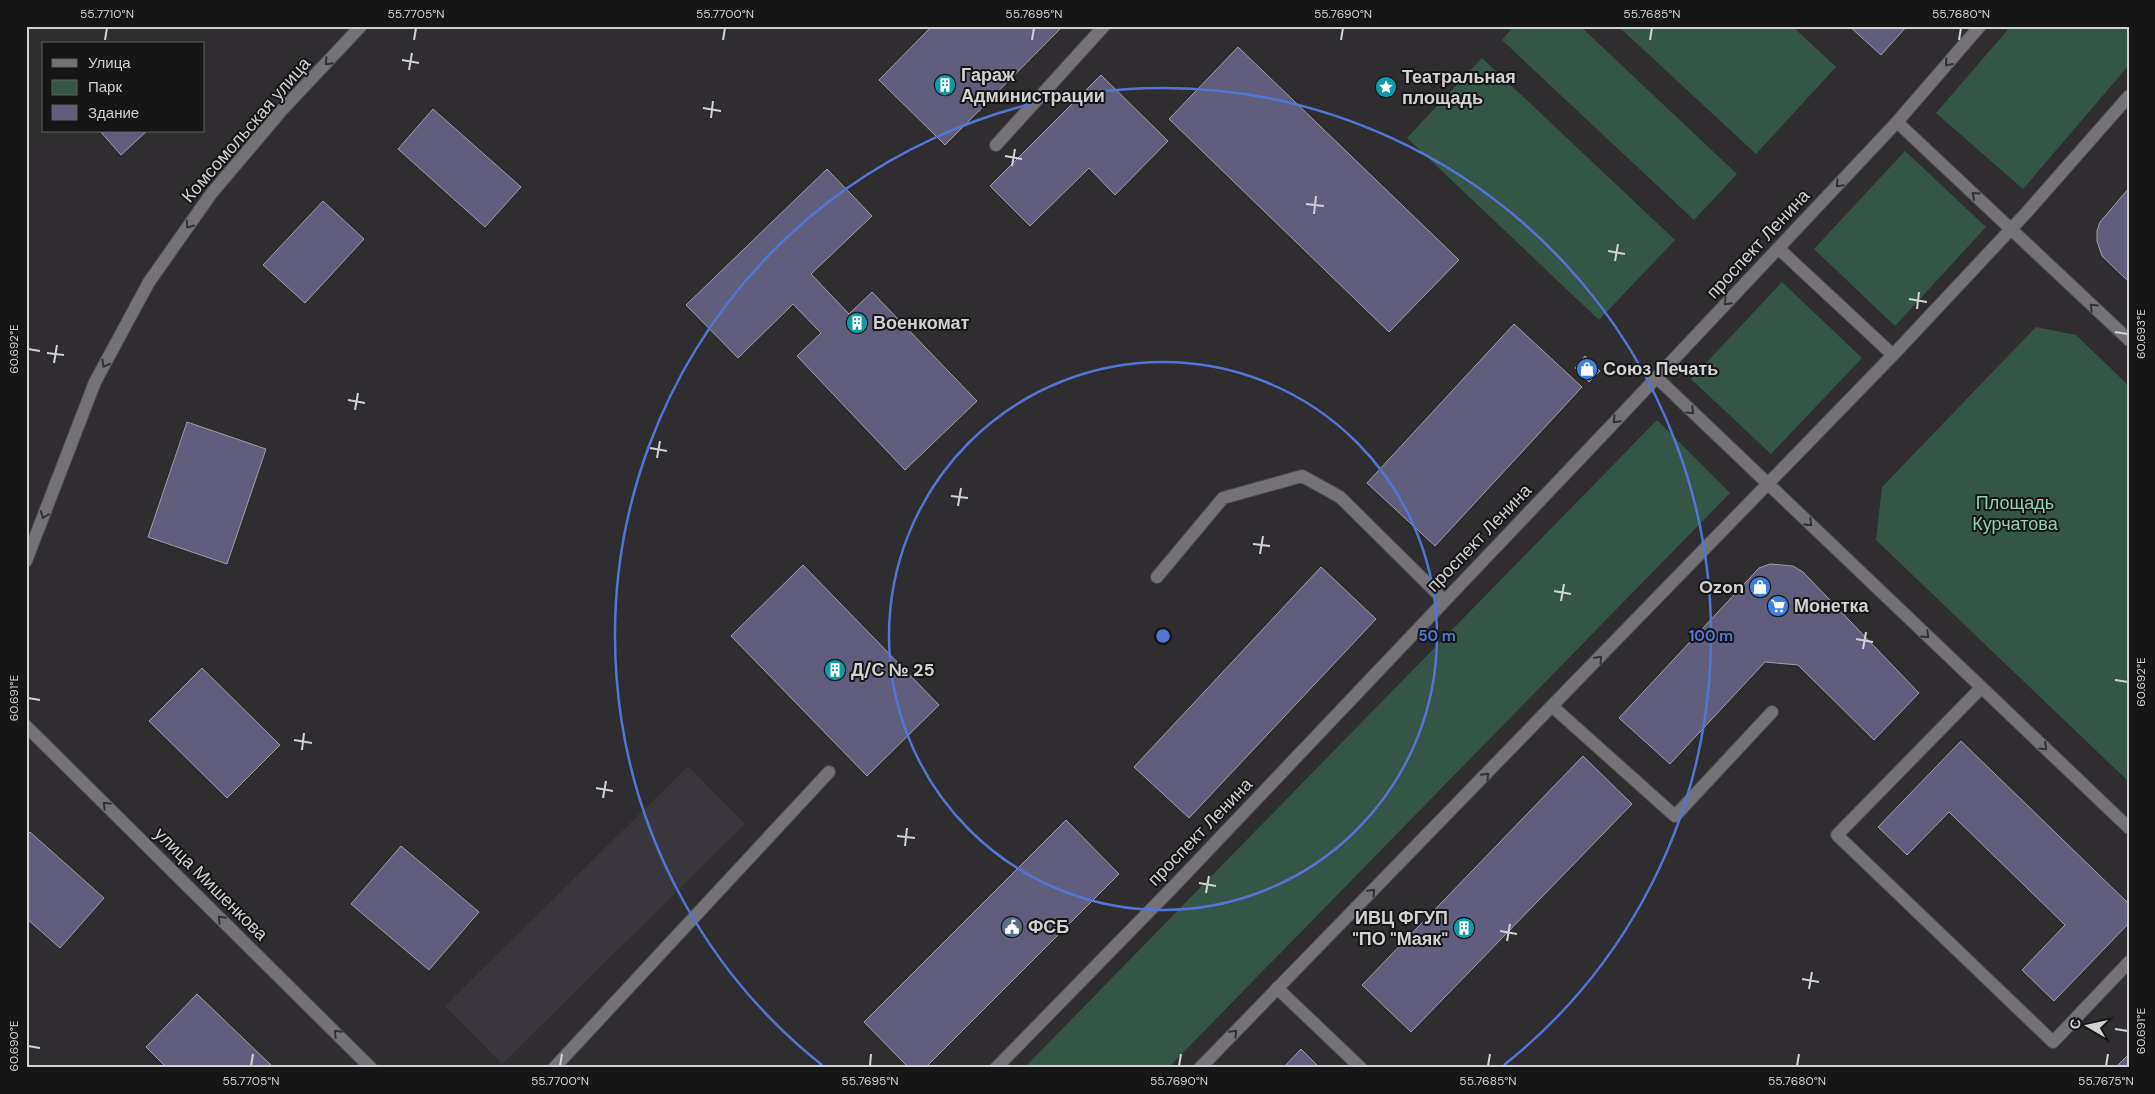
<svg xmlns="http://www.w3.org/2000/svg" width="2155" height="1094" viewBox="0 0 2155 1094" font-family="'DM Sans',sans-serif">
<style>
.built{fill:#3a363e}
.green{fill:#345647}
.building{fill:#605d7d;stroke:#a09fa3}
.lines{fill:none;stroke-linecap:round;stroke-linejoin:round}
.service-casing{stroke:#4b4a4c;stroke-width:14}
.minor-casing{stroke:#4b4a4c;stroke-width:14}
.tertiary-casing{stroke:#4b4a4c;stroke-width:14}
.service{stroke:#747276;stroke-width:12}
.minor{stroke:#747276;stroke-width:12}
.tertiary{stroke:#747276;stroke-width:12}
.oneway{stroke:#333234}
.ticks{fill:none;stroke:#d2d1d3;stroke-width:2}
.ring{fill:none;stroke:#5375d6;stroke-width:2.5}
.labels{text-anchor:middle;stroke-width:4;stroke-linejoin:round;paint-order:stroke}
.poi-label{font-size:18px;font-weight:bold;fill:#d2d1d3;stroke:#171617;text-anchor:start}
.street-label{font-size:18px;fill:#d2d1d3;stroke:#171617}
.park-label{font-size:18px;fill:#8fd3b5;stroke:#171617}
.centre{fill:#5375d6;stroke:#171617;stroke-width:2.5}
.ring-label{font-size:15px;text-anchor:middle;font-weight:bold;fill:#5375d6;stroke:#171617;stroke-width:4;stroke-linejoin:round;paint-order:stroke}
.neatline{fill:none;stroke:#d2d1d3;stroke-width:2}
.ticks-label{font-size:12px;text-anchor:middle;fill:#d2d1d3}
</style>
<rect width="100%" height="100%" fill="#2f2d30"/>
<path class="built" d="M 688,766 L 745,824 L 502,1064 L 445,1006 Z"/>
<path class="green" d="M 1514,26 L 1580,26 L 1737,174 L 1694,220 L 1502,40 Z
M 1618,26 L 1792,26 L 1836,67 L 1756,154 Z
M 2011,26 L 2129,26 L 2129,65 L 2023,189 L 1936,113 Z
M 1482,58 L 1675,240 L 1599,320 L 1407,138 Z
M 1905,151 L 1986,227 L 1895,326 L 1814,249 Z
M 1782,282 L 1862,358 L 1771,454 L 1691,379 Z
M 2036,327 L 2076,335 L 2129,386 L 2129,782 L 1876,540 L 1882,487 Z
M 1657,420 L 1730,493 L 1168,1068 L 1024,1068 Z"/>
<path class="building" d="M 932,26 L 1063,26 L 945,145 L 879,80 Z
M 1849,26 L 1907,26 L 1881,55 Z
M 1238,47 L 1459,260 L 1389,332 L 1169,119 Z
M 1101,75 L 1168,141 L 1115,195 L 1089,168 L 1030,226 L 990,186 Z
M 433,109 L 521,187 L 485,227 L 398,149 Z
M 100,131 L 147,131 L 121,155 Z
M 827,169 L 872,216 L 811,274 L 849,314 L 872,292 L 977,401 L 905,470 L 797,356 L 821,333 L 793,304 L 738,358 L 686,305 Z
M 2129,188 L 2129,282 L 2102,256 L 2097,241 L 2097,231 L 2100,222 Z
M 323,201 L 364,239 L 305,303 L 263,265 Z
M 1514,324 L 1582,387 L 1435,546 L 1367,483 Z
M 1585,356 L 1600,371 L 1589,382 L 1575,368 Z
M 187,422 L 266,449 L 227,564 L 148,537 Z
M 1770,564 L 1793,566 L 1803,572 L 1919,693 L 1874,740 L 1798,665 L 1765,662 L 1670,764 L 1619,718 L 1759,568 Z
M 803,565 L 939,705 L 867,776 L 731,636 Z
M 1321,567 L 1376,619 L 1189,818 L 1134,767 Z
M 202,668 L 280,745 L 227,798 L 149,721 Z
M 1961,741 L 2129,904 L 2129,923 L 2054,1001 L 2022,970 L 2065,925 L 1949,812 L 1907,855 L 1878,827 Z
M 1583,756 L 1632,804 L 1411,1032 L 1362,985 Z
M 1066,820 L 1119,874 L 925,1068 L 909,1068 L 864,1022 Z
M 30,832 L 104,898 L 60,948 L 26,918 L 26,836 Z
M 401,846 L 479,912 L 429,970 L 351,904 Z
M 197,994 L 271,1065 L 268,1068 L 167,1068 L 146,1047 Z
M 1301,1049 L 1320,1068 L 1283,1068 Z
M 2129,1054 L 2129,1068 L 2115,1068 Z"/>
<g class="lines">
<g class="service-casing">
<path id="service" d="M 1157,577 L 1223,498 L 1302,476 L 1340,497 L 1444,600
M 1981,688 L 1837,835 L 2053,1042 L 2129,962
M 1553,707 L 1675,816 L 1772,712
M 1277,988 L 1361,1068
M 554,1068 L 829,772"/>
</g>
<g class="minor-casing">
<path id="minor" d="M 1897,122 L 2129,340
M 996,145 L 1104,26
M 1656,377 L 2129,828
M 26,561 L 95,382 L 149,282 L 211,194 L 282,110 L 361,26
M 26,726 L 371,1068"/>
</g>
<g class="tertiary-casing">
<path id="tertiary" d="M 1778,248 L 1893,355
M 996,1068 L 1174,886 L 1609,428 L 1897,122 L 1980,26
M 1200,1068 L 1893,355 L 2027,212 L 2129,96"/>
</g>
<use href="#service" class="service"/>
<use href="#minor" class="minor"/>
<use href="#tertiary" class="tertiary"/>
</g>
<defs><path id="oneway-chevron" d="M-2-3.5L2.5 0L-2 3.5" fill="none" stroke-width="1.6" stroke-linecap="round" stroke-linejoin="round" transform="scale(1.25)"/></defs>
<g class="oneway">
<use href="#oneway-chevron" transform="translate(328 62) rotate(133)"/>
<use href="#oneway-chevron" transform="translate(1948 63) rotate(131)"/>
<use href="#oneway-chevron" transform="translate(1839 184) rotate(134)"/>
<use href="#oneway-chevron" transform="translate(1975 195) rotate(-138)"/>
<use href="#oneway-chevron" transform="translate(189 225) rotate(125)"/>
<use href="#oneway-chevron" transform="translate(1727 302) rotate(133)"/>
<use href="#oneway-chevron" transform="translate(2093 307) rotate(-136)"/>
<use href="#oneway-chevron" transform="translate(105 364) rotate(119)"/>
<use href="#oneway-chevron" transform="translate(1691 411) rotate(44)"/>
<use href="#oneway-chevron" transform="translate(1616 420) rotate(133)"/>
<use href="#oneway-chevron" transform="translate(44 515) rotate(111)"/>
<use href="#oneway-chevron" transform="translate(1809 523) rotate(44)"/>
<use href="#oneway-chevron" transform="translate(1926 635) rotate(44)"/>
<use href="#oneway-chevron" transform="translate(1599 659) rotate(-46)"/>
<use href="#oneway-chevron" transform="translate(2044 747) rotate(43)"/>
<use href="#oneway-chevron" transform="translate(1486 776) rotate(-46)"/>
<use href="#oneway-chevron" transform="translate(106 805) rotate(-135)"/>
<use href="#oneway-chevron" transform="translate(1372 892) rotate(-46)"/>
<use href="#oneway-chevron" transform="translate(221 919) rotate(-135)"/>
<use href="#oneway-chevron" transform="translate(337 1033) rotate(-135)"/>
<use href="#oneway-chevron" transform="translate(1234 1033) rotate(-46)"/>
</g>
<path class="ticks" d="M 105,40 L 107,28M 414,40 L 416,28M 723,40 L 725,28M 1032,40 L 1034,28M 1341,40 L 1343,28M 1650,40 L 1652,28M 1959,40 L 1961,28M 402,60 L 419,63M 409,70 L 412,53M 703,108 L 721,111M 711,118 L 713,101M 1005,156 L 1022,159M 1012,166 L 1015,149M 1306,204 L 1324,206M 1314,214 L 1316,196M 1608,251 L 1625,254M 1615,261 L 1618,244M 1909,299 L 1927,302M 1917,309 L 1919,292M 2115,332 L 2128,334M 28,349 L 40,351M 47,353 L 64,355M 54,363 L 57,345M 348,400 L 365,403M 355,410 L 358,393M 650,448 L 667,451M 657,458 L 660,441M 951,496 L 968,498M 958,506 L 961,488M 1253,544 L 1270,546M 1260,554 L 1263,536M 1554,591 L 1571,594M 1561,601 L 1564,584M 1856,639 L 1873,642M 1863,649 L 1866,632M 2115,680 L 2128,682M 28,698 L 40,700M 294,740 L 312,743M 302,750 L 304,733M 596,788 L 613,791M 603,798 L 606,781M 897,836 L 915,838M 905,846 L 907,828M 1199,883 L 1216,886M 1206,893 L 1209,876M 1500,931 L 1517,934M 1507,941 L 1510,924M 1802,979 L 1819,982M 1809,989 L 1812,972M 2115,1029 L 2128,1031M 28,1046 L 40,1048M 251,1066 L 253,1054M 560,1066 L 562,1054M 870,1066 L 871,1054M 1179,1066 L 1181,1054M 1488,1066 L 1490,1054M 1797,1066 L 1799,1054M 2106,1066 L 2108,1054"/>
<g class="ring">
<circle cx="1163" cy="636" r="274"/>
<path d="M822 1065A548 548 0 1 1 1504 1065"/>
</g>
<defs>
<g id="building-disc" transform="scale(1.125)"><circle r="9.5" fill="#0f9aa8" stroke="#171617"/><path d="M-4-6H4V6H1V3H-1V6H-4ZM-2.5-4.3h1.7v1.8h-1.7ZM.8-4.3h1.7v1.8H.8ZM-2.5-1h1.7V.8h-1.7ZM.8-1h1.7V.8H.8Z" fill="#fff"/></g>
<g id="sight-disc" transform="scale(1.125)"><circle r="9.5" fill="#0f9aa8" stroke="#171617"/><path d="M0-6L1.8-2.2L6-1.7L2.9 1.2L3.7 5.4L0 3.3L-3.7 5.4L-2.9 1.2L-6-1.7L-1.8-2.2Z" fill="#fff"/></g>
<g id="shop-disc" transform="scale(1.125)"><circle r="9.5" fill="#3f7fe0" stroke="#171617"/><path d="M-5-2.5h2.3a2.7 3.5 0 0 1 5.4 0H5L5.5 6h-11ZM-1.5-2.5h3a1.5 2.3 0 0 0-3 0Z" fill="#fff"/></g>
<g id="supermarket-disc" transform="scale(1.125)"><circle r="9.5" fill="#3f7fe0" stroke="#171617"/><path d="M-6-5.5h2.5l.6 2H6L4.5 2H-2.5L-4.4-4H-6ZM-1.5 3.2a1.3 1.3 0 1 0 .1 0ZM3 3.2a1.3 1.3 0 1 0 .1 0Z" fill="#fff"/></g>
<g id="civic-disc" transform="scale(1.125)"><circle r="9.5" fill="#5c6f8a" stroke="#171617"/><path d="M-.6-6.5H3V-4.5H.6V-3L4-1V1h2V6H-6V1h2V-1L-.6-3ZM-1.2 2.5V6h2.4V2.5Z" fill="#fff"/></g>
</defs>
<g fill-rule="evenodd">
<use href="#building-disc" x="945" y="85"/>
<use href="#sight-disc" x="1386" y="87"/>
<use href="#building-disc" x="857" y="323"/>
<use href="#shop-disc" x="1587" y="369"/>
<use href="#shop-disc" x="1760" y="587"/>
<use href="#supermarket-disc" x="1778" y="606"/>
<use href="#building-disc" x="835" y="670"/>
<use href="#civic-disc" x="1012" y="927"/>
<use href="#building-disc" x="1464" y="928"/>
</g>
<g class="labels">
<g class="poi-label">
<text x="961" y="81">Гараж<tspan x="961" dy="21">Администрации</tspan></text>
<text x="1402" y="83">Театральная<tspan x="1402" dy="21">площадь</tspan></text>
<text x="873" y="329">Военкомат</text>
<text x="1603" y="375">Союз Печать</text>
<text x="1744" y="593" text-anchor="end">Ozon</text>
<text x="1794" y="612">Монетка</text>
<text x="851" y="676">Д/С № 25</text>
<text x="1448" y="924" text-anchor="end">ИВЦ ФГУП<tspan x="1448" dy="21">"ПО "Маяк"</tspan></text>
<text x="1028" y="933">ФСБ</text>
</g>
<g class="street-label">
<text transform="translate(246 130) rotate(-49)" y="6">Комсомольская улица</text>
<text transform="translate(1758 244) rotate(-47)" y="6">проспект Ленина</text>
<text transform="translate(1479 538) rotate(-46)" y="6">проспект Ленина</text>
<text transform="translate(1200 832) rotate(-46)" y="6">проспект Ленина</text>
<text transform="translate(211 884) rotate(45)" y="6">улица Мишенкова</text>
</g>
<g class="park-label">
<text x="2015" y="509">Площадь<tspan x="2015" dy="21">Курчатова</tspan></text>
</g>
</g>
<circle cx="1163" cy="636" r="8" class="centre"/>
<g class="ring-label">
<text x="1437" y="641">50 m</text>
<text x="1711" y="641">100 m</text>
</g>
<rect width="2155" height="1094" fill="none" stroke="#171617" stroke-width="55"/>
<rect x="42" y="42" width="162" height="90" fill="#171617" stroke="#626162"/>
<rect x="52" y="59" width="25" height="8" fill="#747276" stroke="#626162"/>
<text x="88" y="68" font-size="15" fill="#d2d1d3">Улица</text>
<rect x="52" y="80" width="25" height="15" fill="#345647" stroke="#626162"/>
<text x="88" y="92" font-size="15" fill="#d2d1d3">Парк</text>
<rect x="52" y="105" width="25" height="15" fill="#605d7d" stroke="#626162"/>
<text x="88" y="118" font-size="15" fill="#d2d1d3">Здание</text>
<g transform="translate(2088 1026) rotate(279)" stroke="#171617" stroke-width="4" paint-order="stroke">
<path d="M0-4L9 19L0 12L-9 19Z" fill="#d2d1d3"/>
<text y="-8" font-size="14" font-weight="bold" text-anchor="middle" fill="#d2d1d3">С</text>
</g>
<rect x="28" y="28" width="2100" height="1038" class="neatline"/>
<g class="ticks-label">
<text x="107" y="18">55.7710°N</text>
<text x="416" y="18">55.7705°N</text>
<text x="725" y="18">55.7700°N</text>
<text x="1034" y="18">55.7695°N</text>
<text x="1343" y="18">55.7690°N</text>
<text x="1652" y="18">55.7685°N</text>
<text x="1961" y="18">55.7680°N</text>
<text transform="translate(2141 334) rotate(-90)" y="4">60.693°E</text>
<text transform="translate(14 349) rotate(-90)" y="4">60.692°E</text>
<text transform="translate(2141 682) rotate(-90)" y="4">60.692°E</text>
<text transform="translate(14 698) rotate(-90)" y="4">60.691°E</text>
<text transform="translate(2141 1031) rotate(-90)" y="4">60.691°E</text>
<text transform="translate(14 1046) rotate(-90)" y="4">60.690°E</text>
<text x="251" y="1085">55.7705°N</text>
<text x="560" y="1085">55.7700°N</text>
<text x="870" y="1085">55.7695°N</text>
<text x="1179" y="1085">55.7690°N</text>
<text x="1488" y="1085">55.7685°N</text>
<text x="1797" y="1085">55.7680°N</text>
<text x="2106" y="1085">55.7675°N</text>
</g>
</svg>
